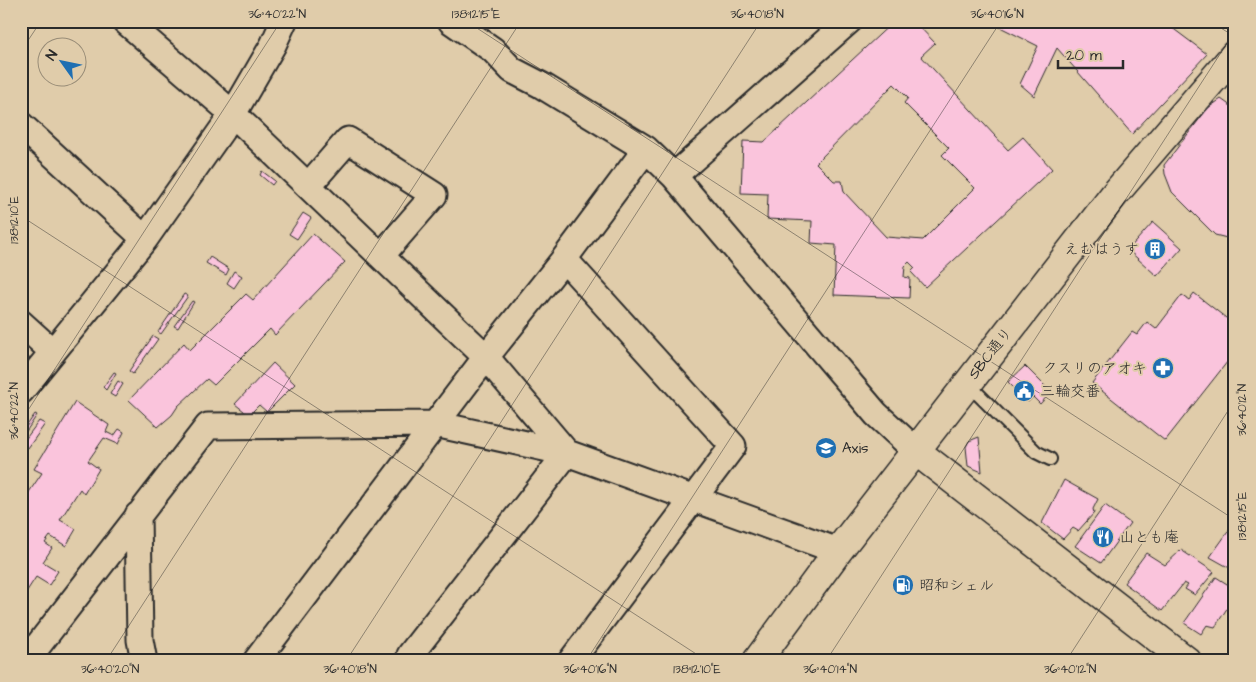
<svg xmlns="http://www.w3.org/2000/svg" width="1256" height="682" viewBox="0 0 1256 682" font-family="'Architects Daughter','Klee One',sans-serif">
<style>
.building{fill:#fac4dc;stroke:#2b2b2b;fill-rule:evenodd}
.lines{fill:none;stroke-linecap:round;stroke-linejoin:round}
.service-casing{stroke:#2b2b2b;stroke-width:16}
.minor-casing{stroke:#2b2b2b;stroke-width:29}
.tertiary-casing{stroke:#2b2b2b;stroke-width:31}
.service{stroke:#e0ccaa;stroke-width:12}
.minor{stroke:#e0ccaa;stroke-width:25}
.tertiary{stroke:#e0ccaa;stroke-width:28}
.ticks{fill:none;stroke:#2b2b2b;stroke-width:1;stroke-opacity:0.45}
.labels{text-anchor:middle;stroke-width:4;stroke-linejoin:round;paint-order:stroke}
.poi-label{font-size:15px;fill:#2b2b2b;stroke:#e0ccaa;text-anchor:start}
.street-label{font-size:15px;fill:#2b2b2b;stroke:#e0ccaa}
.neatline{fill:none;stroke:#2b2b2b;stroke-width:2}
.ticks-label{font-size:12px;text-anchor:middle;fill:#2b2b2b}
</style>
<rect width="100%" height="100%" fill="#e0ccaa"/>
<filter id="ink" filterUnits="userSpaceOnUse"><feTurbulence type="fractalNoise" baseFrequency=".02" numOctaves="2"/><feDisplacementMap in="SourceGraphic" scale="10" xChannelSelector="R" yChannelSelector="G"/><feConvolveMatrix kernelMatrix="1 2 1 2 8 2 1 2 1" color-interpolation-filters="sRGB"/></filter>
<g filter="url(#ink)">
<path class="building" d="M 894,21 L 914,21 L 935,43 L 921,56 L 1008,150 L 1023,137 L 1052,169 L 925,287 L 911,272 L 915,268 L 909,262 L 905,266 L 904,277 L 910,278 L 909,298 L 834,295 L 836,245 L 811,243 L 812,221 L 767,219 L 768,194 L 741,193 L 743,141 L 764,142 ZM 894,84 L 908,98 L 904,103 L 949,148 L 942,155 L 975,188 L 923,240 L 886,237 L 844,192 L 842,181 L 834,181 L 816,163 Z
M 995,21 L 1163,21 L 1207,54 L 1132,134 L 1057,48 L 1034,96 L 1020,84 L 1038,46 L 994,24 Z
M 1221,99 L 1235,109 L 1235,240 L 1215,235 L 1172,192 L 1165,174 L 1164,165 L 1208,108 Z
M 262,171 L 275,181 L 272,185 L 260,175 Z
M 303,213 L 311,218 L 297,239 L 289,234 Z
M 1153,222 L 1182,248 L 1157,276 L 1128,250 Z
M 313,234 L 345,262 L 275,335 L 270,329 L 214,385 L 207,379 L 178,406 L 172,415 L 158,427 L 129,400 L 184,343 L 190,350 L 246,294 L 253,300 Z
M 210,257 L 229,269 L 226,275 L 206,263 Z
M 234,271 L 242,276 L 234,288 L 227,283 Z
M 1194,293 L 1235,325 L 1235,352 L 1165,441 L 1092,383 L 1132,332 L 1137,335 L 1147,322 L 1156,329 L 1182,295 L 1189,300 Z
M 184,294 L 188,296 L 161,334 L 158,332 Z
M 192,301 L 194,302 L 178,328 L 174,326 Z
M 153,336 L 158,339 L 133,374 L 129,371 Z
M 273,363 L 295,384 L 267,412 L 259,405 L 249,415 L 235,404 Z
M 1025,366 L 1051,392 L 1040,404 L 1033,397 L 1028,402 L 1008,382 Z
M 114,372 L 116,373 L 106,390 L 103,387 Z
M 118,381 L 123,384 L 115,397 L 110,394 Z
M 75,402 L 109,425 L 106,432 L 114,436 L 119,429 L 124,432 L 118,444 L 104,438 L 88,461 L 99,469 L 84,494 L 80,489 L 60,520 L 76,529 L 66,546 L 50,536 L 45,543 L 52,548 L 43,562 L 58,571 L 49,585 L 36,577 L 21,600 L 21,504 L 42,473 L 34,469 Z
M 35,414 L 37,415 L 21,439 L 21,434 Z
M 39,421 L 45,424 L 28,448 L 21,445 Z
M 979,437 L 982,472 L 968,466 L 966,447 L 969,441 Z
M 1064,480 L 1098,499 L 1093,509 L 1094,513 L 1078,531 L 1073,528 L 1063,539 L 1042,523 Z
M 1105,505 L 1130,523 L 1101,563 L 1075,546 Z
M 1235,522 L 1235,571 L 1210,557 Z
M 1181,550 L 1214,572 L 1195,595 L 1185,589 L 1188,585 L 1184,583 L 1162,611 L 1124,583 L 1146,553 L 1165,565 Z
M 1216,577 L 1235,589 L 1235,596 L 1215,627 L 1207,625 L 1201,634 L 1184,623 Z"/>
<g class="lines">
<g class="service-casing">
<path id="service" d="M 967,383 L 1036,452 L 1050,459"/>
</g>
<g class="minor-casing">
<path id="minor" d="M 125,21 L 233,114 L 486,357 L 567,453
M 451,21 L 493,50 L 512,70 L 541,85 L 646,149 L 674,176 L 876,414 L 916,451
M 21,125 L 145,239
M 674,176 L 849,21
M 308,186 L 348,140 L 434,195 L 381,256
M 564,259 L 733,446 L 571,661
M 21,323 L 53,352
M 21,391 L 145,239 L 233,114 L 273,45 L 284,21
M 138,515 L 140,640 L 144,661
M 410,655 L 567,453
M 26,661 L 208,426 L 435,424 L 567,453 L 838,551
M 256,661 L 486,357 L 564,259 L 646,149"/>
</g>
<g class="tertiary-casing">
<path id="tertiary" d="M 916,451 L 1187,661
M 757,661 L 838,551 L 1114,195 L 1235,54"/>
</g>
<use href="#service" class="service"/>
<use href="#minor" class="minor"/>
<use href="#tertiary" class="tertiary"/>
</g>
</g>
<path class="ticks" d="M 466,21 L 1235,520M 1210,21 L 1235,37M 21,51 L 41,21M 21,216 L 707,661M 21,421 L 281,21M 106,661 L 521,21M 346,661 L 761,21M 586,661 L 1001,21M 826,661 L 1235,31M 1066,661 L 1235,400"/>
<defs>
<g id="building-disc" transform="scale(1.125)"><circle r="9.5" fill="#1f6fb2" stroke="#e0ccaa"/><path d="M-4-6H4V6H1V3H-1V6H-4ZM-2.5-4.3h1.7v1.8h-1.7ZM.8-4.3h1.7v1.8H.8ZM-2.5-1h1.7V.8h-1.7ZM.8-1h1.7V.8H.8Z" fill="#fff"/></g>
<g id="pharmacy-disc" transform="scale(1.125)"><circle r="9.5" fill="#1f6fb2" stroke="#e0ccaa"/><path d="M-2-6h4v4h4v4h-4v4h-4v-4h-4v-4h4Z" fill="#fff"/></g>
<g id="civic-disc" transform="scale(1.125)"><circle r="9.5" fill="#1f6fb2" stroke="#e0ccaa"/><path d="M-.6-6.5H3V-4.5H.6V-3L4-1V1h2V6H-6V1h2V-1L-.6-3ZM-1.2 2.5V6h2.4V2.5Z" fill="#fff"/></g>
<g id="school-disc" transform="scale(1.125)"><circle r="9.5" fill="#1f6fb2" stroke="#e0ccaa"/><path d="M0-5L7-2L0 1L-7-2ZM-4 1L0 2.5L4 1V4Q0 6-4 4Z" fill="#fff"/></g>
<g id="restaurant-disc" transform="scale(1.125)"><circle r="9.5" fill="#1f6fb2" stroke="#e0ccaa"/><path d="M-5-6h1v4h1v-4h1v4h1v-4h1v5L-1.5 .5V6h-2V.5L-5-1ZM5-6V6H3V1.5H1.5Q1.5-4 5-6Z" fill="#fff"/></g>
<g id="fuel-disc" transform="scale(1.125)"><circle r="9.5" fill="#1f6fb2" stroke="#e0ccaa"/><path d="M-5.5-6h7V0h2V4h1.3V-2.5L3-4.5l.8-.8L6-3V5H2.5V1h-1V6h-7ZM-4.2-4.7v3.2H.2V-4.7Z" fill="#fff"/></g>
</defs>
<g fill-rule="evenodd">
<use href="#building-disc" x="1155" y="249"/>
<use href="#pharmacy-disc" x="1163" y="368"/>
<use href="#civic-disc" x="1024" y="391"/>
<use href="#school-disc" x="826" y="448"/>
<use href="#restaurant-disc" x="1103" y="537"/>
<use href="#fuel-disc" x="903" y="585"/>
</g>
<g class="labels">
<g class="poi-label">
<text x="1139" y="254" text-anchor="end">えむはうす</text>
<text x="1147" y="373" text-anchor="end">クスリのアオキ</text>
<text x="1040" y="396">三輪交番</text>
<text x="842" y="453">Axis</text>
<text x="1119" y="542">山とも庵</text>
<text x="919" y="590">昭和シェル</text>
</g>
<g class="street-label">
<text transform="translate(990 353) rotate(-52)" y="5">SBC通り</text>
</g>
</g>
<rect width="1256" height="682" fill="none" stroke="#e0ccaa" stroke-width="55"/>
<g transform="translate(62 62) rotate(303)"><circle r="24" fill="#e0ccaa" stroke="#988c77"/>
<path d="M0-4L9 19L0 12L-9 19Z" fill="#1f6fb2"/>
<text y="-8" font-size="14" font-weight="bold" text-anchor="middle" fill="#2b2b2b">N</text>
</g>
<path d="M1058 60v8h65v-8" fill="none" stroke="#2b2b2b" stroke-width="2.5"/>
<text x="1066" y="60" font-size="15" fill="#2b2b2b" stroke="#e0ccaa" stroke-width="4" paint-order="stroke">20 m</text>
<rect x="28" y="28" width="1200" height="626" class="neatline"/>
<g class="ticks-label">
<text x="277" y="18">36°40'22"N</text>
<text x="476" y="18">138°12'15"E</text>
<text x="757" y="18">36°40'18"N</text>
<text x="997" y="18">36°40'16"N</text>
<text transform="translate(14 220) rotate(-90)" y="4">138°12'10"E</text>
<text transform="translate(1242 410) rotate(-90)" y="4">36°40'12"N</text>
<text transform="translate(14 411) rotate(-90)" y="4">36°40'22"N</text>
<text transform="translate(1242 516) rotate(-90)" y="4">138°12'15"E</text>
<text x="110" y="673">36°40'20"N</text>
<text x="350" y="673">36°40'18"N</text>
<text x="590" y="673">36°40'16"N</text>
<text x="697" y="673">138°12'10"E</text>
<text x="830" y="673">36°40'14"N</text>
<text x="1070" y="673">36°40'12"N</text>
</g>
</svg>
